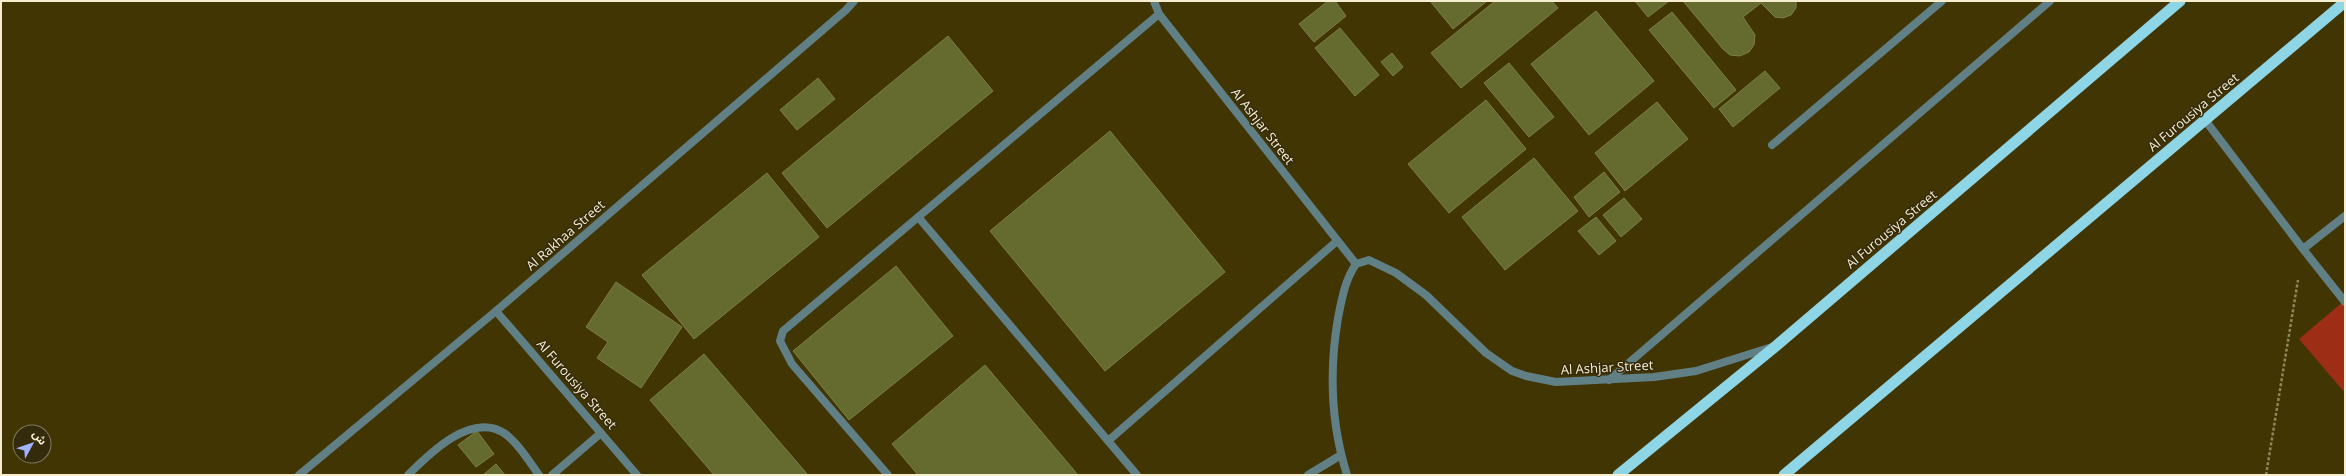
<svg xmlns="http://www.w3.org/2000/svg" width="2346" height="476" viewBox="0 0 2346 476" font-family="'Open Sans','Noto Sans Arabic',sans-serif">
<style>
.green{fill:#9e2d15}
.building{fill:#656a2f;stroke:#7b8046}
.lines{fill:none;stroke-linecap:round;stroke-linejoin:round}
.path{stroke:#90855c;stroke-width:2.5;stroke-dasharray:3 2;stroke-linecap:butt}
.service{stroke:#618086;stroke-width:8}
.minor{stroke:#618086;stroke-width:8}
.tertiary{stroke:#618086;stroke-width:8}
.trunk{stroke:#8ed6e6;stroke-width:11}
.labels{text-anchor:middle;stroke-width:3;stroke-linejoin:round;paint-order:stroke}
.street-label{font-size:13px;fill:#f7eed0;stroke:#342b0c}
</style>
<rect width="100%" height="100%" fill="#413504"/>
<path class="green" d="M 2345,300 L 2345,393 L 2299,339 Z"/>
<path class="building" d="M 1328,1 L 1335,1 L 1346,16 L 1314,42 L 1299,24 Z
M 1430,1 L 1487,1 L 1453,29 Z
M 1495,1 L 1552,1 L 1558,8 L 1461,88 L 1431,53 Z
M 1635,1 L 1669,1 L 1648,17 Z
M 1683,1 L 1796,1 L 1796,8 L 1791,15 L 1783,18 L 1775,17 L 1761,3 L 1743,17 L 1755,35 L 1754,45 L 1749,52 L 1740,56 L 1730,55 L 1723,49 Z
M 1596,11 L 1654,81 L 1589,135 L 1531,64 Z
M 1672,12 L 1736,90 L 1714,108 L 1649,30 Z
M 1340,28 L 1379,75 L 1355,96 L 1315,48 Z
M 948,36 L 993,91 L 827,228 L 782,173 Z
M 1392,53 L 1403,67 L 1393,76 L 1381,62 Z
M 1509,63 L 1554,117 L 1529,137 L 1484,83 Z
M 1765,71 L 1780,88 L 1733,127 L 1719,109 Z
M 818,78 L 835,99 L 797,130 L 780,110 Z
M 1486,100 L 1526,149 L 1449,213 L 1408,164 Z
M 1657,102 L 1688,139 L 1625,191 L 1595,153 Z
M 1110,131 L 1225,272 L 1105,371 L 990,231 Z
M 1534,158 L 1578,211 L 1505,270 L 1462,217 Z
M 1604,172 L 1620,192 L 1589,217 L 1574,197 Z
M 767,173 L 819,237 L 694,339 L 642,275 Z
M 1624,198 L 1642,219 L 1621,237 L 1603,215 Z
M 1596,217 L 1616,241 L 1599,255 L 1578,231 Z
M 896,266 L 953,336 L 849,420 L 793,351 Z
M 616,282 L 682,327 L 641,388 L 597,358 L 608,342 L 586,327 Z
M 704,354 L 808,475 L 714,475 L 650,400 Z
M 985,365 L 1078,475 L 918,475 L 892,444 Z
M 477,431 L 494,454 L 476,467 L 458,445 Z
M 496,464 L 505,475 L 483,475 Z"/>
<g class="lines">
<path class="path" d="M 2266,475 L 2298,280"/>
<path class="service" d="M 2205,120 L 2303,249 L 2345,216
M 919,218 L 1137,475
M 2303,249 L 2345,302
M 496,311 L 637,475
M 1108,441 L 1337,241
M 408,475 C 430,453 471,412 504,433 C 518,443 529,461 539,475
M 552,475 L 601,433
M 888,475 L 792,364 L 780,341 L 783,331 L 1159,14"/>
<path class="minor" d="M 1772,145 L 1942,1
M 1609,380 L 2050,1
M 299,475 L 496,311 L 846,10 L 854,1
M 1308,475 L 1341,455"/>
<path class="tertiary" d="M 1154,1 L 1159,14 L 1356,264
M 1347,475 C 1331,424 1329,371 1338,318 C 1342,298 1345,280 1356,264 L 1369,260 L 1396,273 L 1426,295 L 1486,353 L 1512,371 L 1526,376 L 1556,382 L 1654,377 L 1696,371 L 1772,347"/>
<path class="trunk" d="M 1618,475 L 1776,346 L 2180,1
M 1784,475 L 2345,2"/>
</g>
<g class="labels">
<g class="street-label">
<text transform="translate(2193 112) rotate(-40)" y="5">Al Furousiya Street</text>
<text transform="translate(1263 126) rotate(52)" y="5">Al Ashjar Street</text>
<text transform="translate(1891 229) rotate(-40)" y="5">Al Furousiya Street</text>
<text transform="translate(565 235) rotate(-41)" y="5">Al Rakhaa Street</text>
<text transform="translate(1607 367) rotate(-3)" y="5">Al Ashjar Street</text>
<text transform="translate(577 384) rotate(49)" y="5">Al Furousiya Street</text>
</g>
</g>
<rect width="2346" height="476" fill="none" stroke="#f7eed0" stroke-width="4"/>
<g transform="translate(32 444) rotate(50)"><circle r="19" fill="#342b0c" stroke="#82795a"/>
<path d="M0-3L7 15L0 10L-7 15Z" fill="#a1b3fd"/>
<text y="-6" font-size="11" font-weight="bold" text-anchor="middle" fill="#f7eed0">ش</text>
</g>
</svg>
